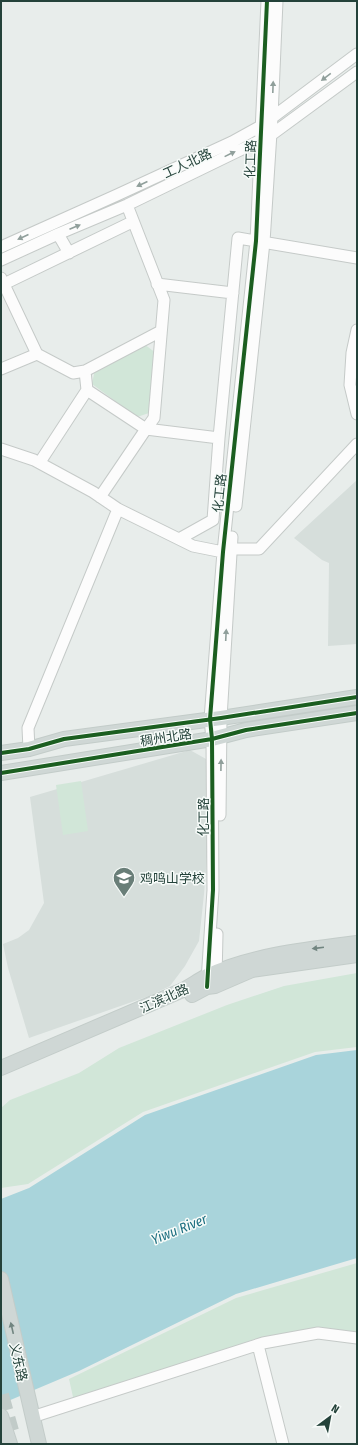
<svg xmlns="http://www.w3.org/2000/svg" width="358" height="1445" viewBox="0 0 358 1445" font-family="'Fira Sans Condensed','Noto Sans SC',sans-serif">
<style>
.built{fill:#d6dedb}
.green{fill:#d1e6d8}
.water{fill:#a9d4db}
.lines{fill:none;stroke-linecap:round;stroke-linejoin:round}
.highway-tunnel{stroke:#c1cbc8;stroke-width:16;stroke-dasharray:16 8;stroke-linecap:butt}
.minor-casing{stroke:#c5cac8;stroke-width:13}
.major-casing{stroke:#c3ccc9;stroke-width:16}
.minor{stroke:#fcfcfc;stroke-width:11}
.major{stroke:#cfd7d5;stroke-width:14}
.cycleway-casing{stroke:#f7fbf9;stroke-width:6}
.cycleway{stroke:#1b5e20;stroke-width:4}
.oneway{fill:#909f9b}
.oneway2{fill:#718580}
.labels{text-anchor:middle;stroke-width:3;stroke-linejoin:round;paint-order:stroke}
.street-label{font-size:13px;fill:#24423a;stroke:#f7fbf9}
.poi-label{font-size:13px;fill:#24423a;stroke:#f7fbf9;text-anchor:start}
.water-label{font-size:14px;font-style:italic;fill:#1c6f80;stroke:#f7fbf9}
</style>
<rect width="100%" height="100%" fill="#e8edeb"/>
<path class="built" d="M 357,480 L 357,644 L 328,646 L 329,563 L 322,560 L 294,538 Z
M 190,750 L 206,759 L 213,780 L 204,894 L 199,941 L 185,966 L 170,986 L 149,996 L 29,1038 L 8,968 L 3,944 L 18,938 L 29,930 L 44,903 L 30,797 Z"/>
<path class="green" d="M 144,344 L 156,353 L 149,413 L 137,417 L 92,384 L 95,369 Z
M 81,781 L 88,831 L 63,835 L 56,785 Z
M 357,973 L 357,1047 L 315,1052 L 143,1112 L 28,1184 L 1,1188 L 1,1108 L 10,1100 L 79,1073 L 119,1048 L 227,1005 L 284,986 Z
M 357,1263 L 357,1332 L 318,1327 L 255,1339 L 75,1406 L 69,1379 L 236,1298 Z"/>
<path class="water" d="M 357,1050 L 357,1258 L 236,1294 L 79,1371 L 1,1404 L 1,1199 L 29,1188 L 145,1115 L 316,1055 Z"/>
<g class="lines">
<path class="highway-tunnel" d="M 1,1395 L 11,1431"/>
<g class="minor-casing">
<path id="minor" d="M 127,205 L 164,300 L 154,418 L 146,429 L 219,438
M 58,234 L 69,253
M 1,247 L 117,195 L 232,142 L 261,126 L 357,54
M 1,260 L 58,234 L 127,205 L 271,135 L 357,72
M 1,278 L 37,354 L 73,373 L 85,371
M 4,284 L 132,222
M 157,284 L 233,293
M 357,330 L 352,353 L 350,385 L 357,414
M 1,369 L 37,354
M 87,390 L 85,371 L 161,331
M 1,449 L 34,460 L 93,492 L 118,509 L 193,546 L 223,552 L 231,549 L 259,549 L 357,444
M 40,462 L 87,390 L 146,429 L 100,497
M 236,506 L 264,242 L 272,117 L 277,1
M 179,539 L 213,520 L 219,438 L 238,238 L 357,258
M 29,749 L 28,728 L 118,509
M 220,815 L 221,718 L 232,537
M 216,979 L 217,934
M 207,981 L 213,890 L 212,739 L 210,719 L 223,552 L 256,241 L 267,1
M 258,1345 L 283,1444
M 32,1417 L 263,1343 L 318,1333 L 357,1338"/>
</g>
<g class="major-casing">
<path id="major" d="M 1,753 L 29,749 L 64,739 L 221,718 L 357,697
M 1,773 L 212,739 L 246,730 L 357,713
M 192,995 L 207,987 L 215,986 L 252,970 L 357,955
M 1,1068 L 183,990 C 191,986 199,980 207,976 C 251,955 309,949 357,943
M 1,1279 L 39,1444
M 1,1416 L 10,1444"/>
</g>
<use href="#minor" class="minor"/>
<use href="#major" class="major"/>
<g class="cycleway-casing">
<path id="cycleway" d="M 1,753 L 29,749 L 64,739 L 221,718 L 357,697
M 1,773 L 212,739 L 246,730 L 357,713
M 207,987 L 213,890 L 212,739 L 210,719 L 223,552 L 256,241 L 267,1"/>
</g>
<use href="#cycleway" class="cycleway"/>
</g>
<defs><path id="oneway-solid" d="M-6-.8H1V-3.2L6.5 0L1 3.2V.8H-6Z"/></defs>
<g class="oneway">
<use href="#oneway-solid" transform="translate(326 77) rotate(143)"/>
<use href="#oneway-solid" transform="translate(273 87) rotate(-88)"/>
<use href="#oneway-solid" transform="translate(230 154) rotate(-26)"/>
<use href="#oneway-solid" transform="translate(142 184) rotate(155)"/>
<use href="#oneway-solid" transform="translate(75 227) rotate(-23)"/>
<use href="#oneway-solid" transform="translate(23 237) rotate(156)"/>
<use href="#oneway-solid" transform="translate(226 635) rotate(-87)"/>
<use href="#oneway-solid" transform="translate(221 765) rotate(-89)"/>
</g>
<g class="oneway2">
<use href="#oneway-solid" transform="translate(318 948) rotate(173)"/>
<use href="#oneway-solid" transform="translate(12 1328) rotate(-103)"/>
</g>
<defs>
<g id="school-pin" transform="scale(1.15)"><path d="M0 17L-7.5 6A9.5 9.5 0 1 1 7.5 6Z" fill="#697e78" stroke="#f7fbf9"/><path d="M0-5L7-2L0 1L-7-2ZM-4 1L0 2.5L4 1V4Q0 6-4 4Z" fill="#fff"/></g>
</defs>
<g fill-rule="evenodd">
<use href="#school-pin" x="124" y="878"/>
</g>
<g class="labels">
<g class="street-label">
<text transform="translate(250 159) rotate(-88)" y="5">化工路</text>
<text transform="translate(187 163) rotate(-25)" y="5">工人北路</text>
<text transform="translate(219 493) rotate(-84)" y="5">化工路</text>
<text transform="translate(166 737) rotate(-9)" y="5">稠州北路</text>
<text transform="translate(203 817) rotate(-90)" y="5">化工路</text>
<text transform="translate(164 998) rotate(-24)" y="5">江滨北路</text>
<text transform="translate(19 1362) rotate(77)" y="5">义东路</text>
</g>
<g class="poi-label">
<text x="140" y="883">鸡鸣山学校</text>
</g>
<g class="water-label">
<text transform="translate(179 1229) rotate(-22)" y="5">Yiwu River</text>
</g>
</g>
<rect width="358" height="1445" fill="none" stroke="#24423a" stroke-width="4"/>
<g transform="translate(330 1417) rotate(32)" stroke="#f7fbf9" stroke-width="3" paint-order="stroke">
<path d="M0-3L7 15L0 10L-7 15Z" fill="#24423a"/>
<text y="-6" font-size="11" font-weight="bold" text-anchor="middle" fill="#24423a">N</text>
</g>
</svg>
